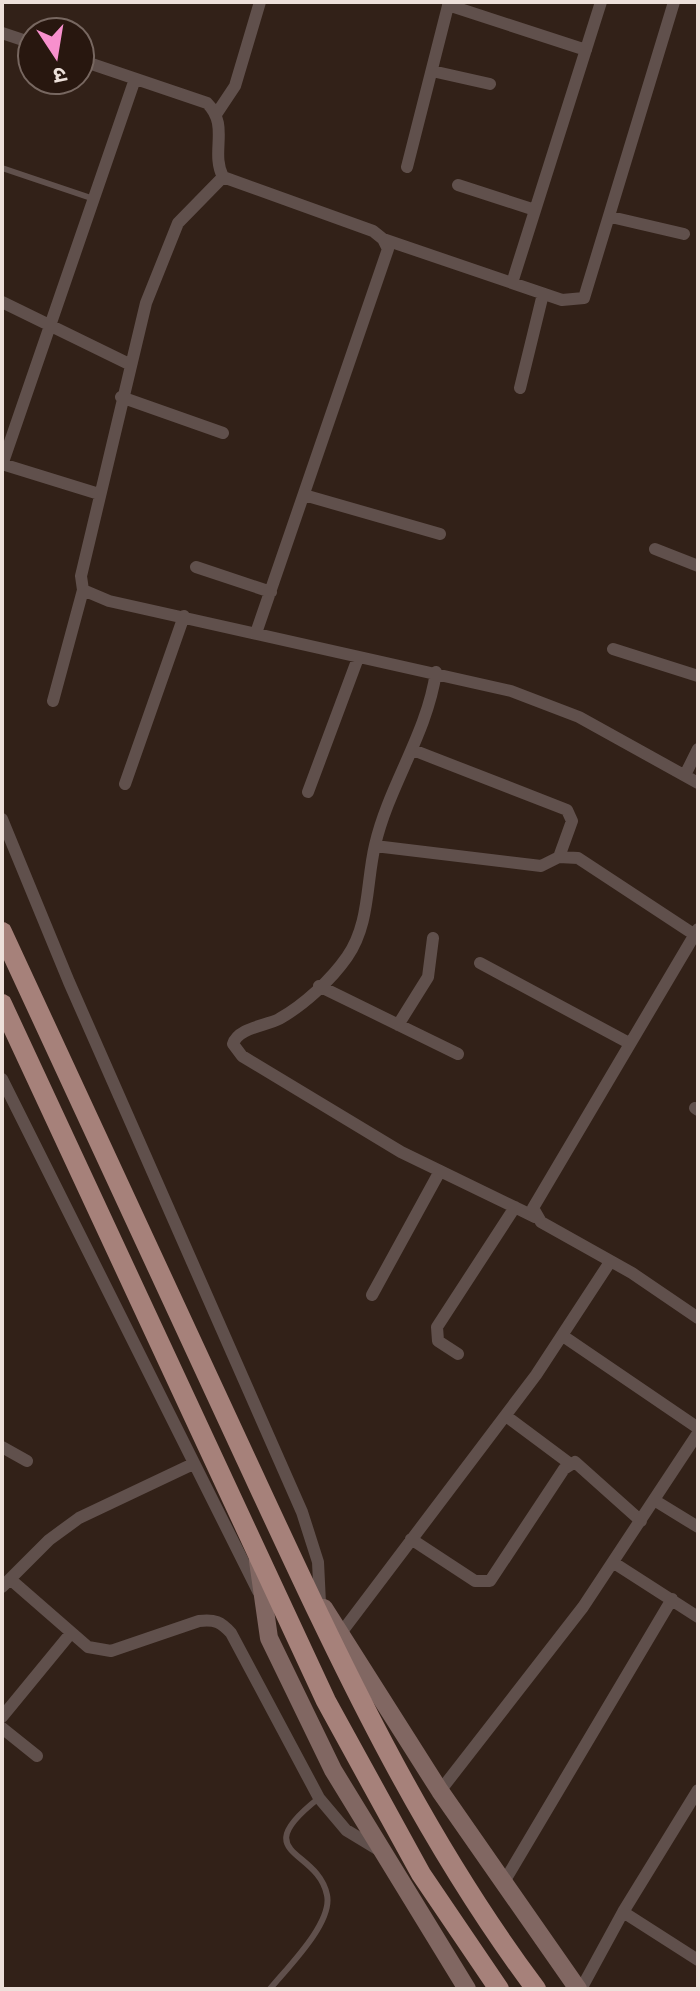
<svg xmlns="http://www.w3.org/2000/svg" width="700" height="1991" viewBox="0 0 700 1991" font-family="'PT Sans Narrow','Noto Sans Devanagari',sans-serif">
<style>
.lines{fill:none;stroke-linecap:round;stroke-linejoin:round}
.service{stroke:#60504c;stroke-width:6}
.minor{stroke:#60504c;stroke-width:12}
.secondary{stroke:#816762;stroke-width:18}
.trunk{stroke:#a6817a;stroke-width:20}
</style>
<rect width="100%" height="100%" fill="#322118"/>
<g class="lines">
<path class="service" d="M 2,168 L 94,199
M 270,1989 C 287,1968 333,1923 327,1895 C 318,1848 245,1856 319,1798"/>
<path class="minor" d="M 448,5 L 586,50
M 2,33 L 32,43
M 80,60 L 207,103 C 230,126 210,151 223,177 L 373,231 L 383,239 L 388,249 L 256,633
M 432,71 L 490,84
M 217,113 L 235,86 L 260,2
M 407,167 L 449,2
M 223,177 L 178,223 L 146,303 L 81,576 L 83,590 L 109,601 L 511,691 L 579,717 L 698,783
M 458,185 L 535,210
M 611,217 L 684,234
M 383,239 L 562,300 L 584,298 L 674,2
M 512,283 L 601,2
M 2,302 L 129,364
M 520,388 L 543,294
M 121,397 L 223,433
M 2,464 L 99,494
M 2,465 L 135,79
M 304,495 L 440,534
M 655,549 L 698,566
M 196,567 L 271,592
M 613,649 L 698,676
M 436,672 C 427,734 389,785 375,845 C 366,883 370,924 347,957 C 331,980 304,1005 279,1019 C 265,1026 238,1028 233,1044 L 242,1056 L 401,1152 L 535,1217
M 53,701 L 83,590
M 413,750 L 567,810 L 572,821 L 559,857
M 685,775 L 698,749
M 125,784 L 184,616
M 308,792 L 358,658
M 2,819 L 69,982 L 302,1512 L 318,1562 L 320,1603
M 375,846 L 541,866 L 559,857 L 578,858 L 695,935
M 698,929 L 533,1208 L 541,1222 L 632,1273 L 698,1318
M 480,963 L 629,1043
M 319,986 L 458,1054
M 398,1025 L 428,977 L 433,938
M 2,1079 L 258,1591
M 695,1108 L 698,1110
M 372,1295 L 440,1171
M 563,1336 L 698,1428
M 458,1354 L 438,1341 L 437,1327 L 515,1207
M 506,1416 L 569,1463
M 2,1447 L 27,1461
M 654,1500 L 698,1527
M 411,1539 L 475,1581 L 490,1581 L 564,1469 L 575,1462 L 641,1521
M 614,1563 L 698,1617
M 10,1579 L 88,1647 L 111,1651 L 199,1621 C 215,1619 221,1622 231,1633 L 319,1798 L 346,1830 L 379,1850
M 2,1587 L 49,1540 L 79,1518 L 193,1464
M 341,1633 L 536,1375 L 610,1262
M 2,1717 L 71,1633
M 2,1728 L 37,1756
M 440,1791 L 583,1607 L 698,1433
M 504,1882 L 672,1599
M 623,1912 L 698,1960
M 581,1989 L 623,1912 L 698,1790"/>
<path class="secondary" d="M 258,1561 L 269,1638 L 333,1770 L 467,1989
M 324,1608 L 440,1791 L 578,1989"/>
<path class="trunk" d="M 2,932 C 84,1107 165,1283 246,1459 C 331,1642 414,1826 536,1989
M 2,1004 L 326,1701 L 421,1874 L 499,1989"/>
</g>
<rect width="700" height="1991" fill="none" stroke="#ede0da" stroke-width="8"/>
<g transform="translate(56 56) rotate(168)"><circle r="38" fill="#28170f" stroke="#776760" stroke-width="2"/>
<path d="M0-6L14 30L0 20L-14 30Z" fill="#f790cd"/>
<text y="-12" font-size="22" font-weight="bold" text-anchor="middle" fill="#ede0da">उ</text>
</g>
</svg>
